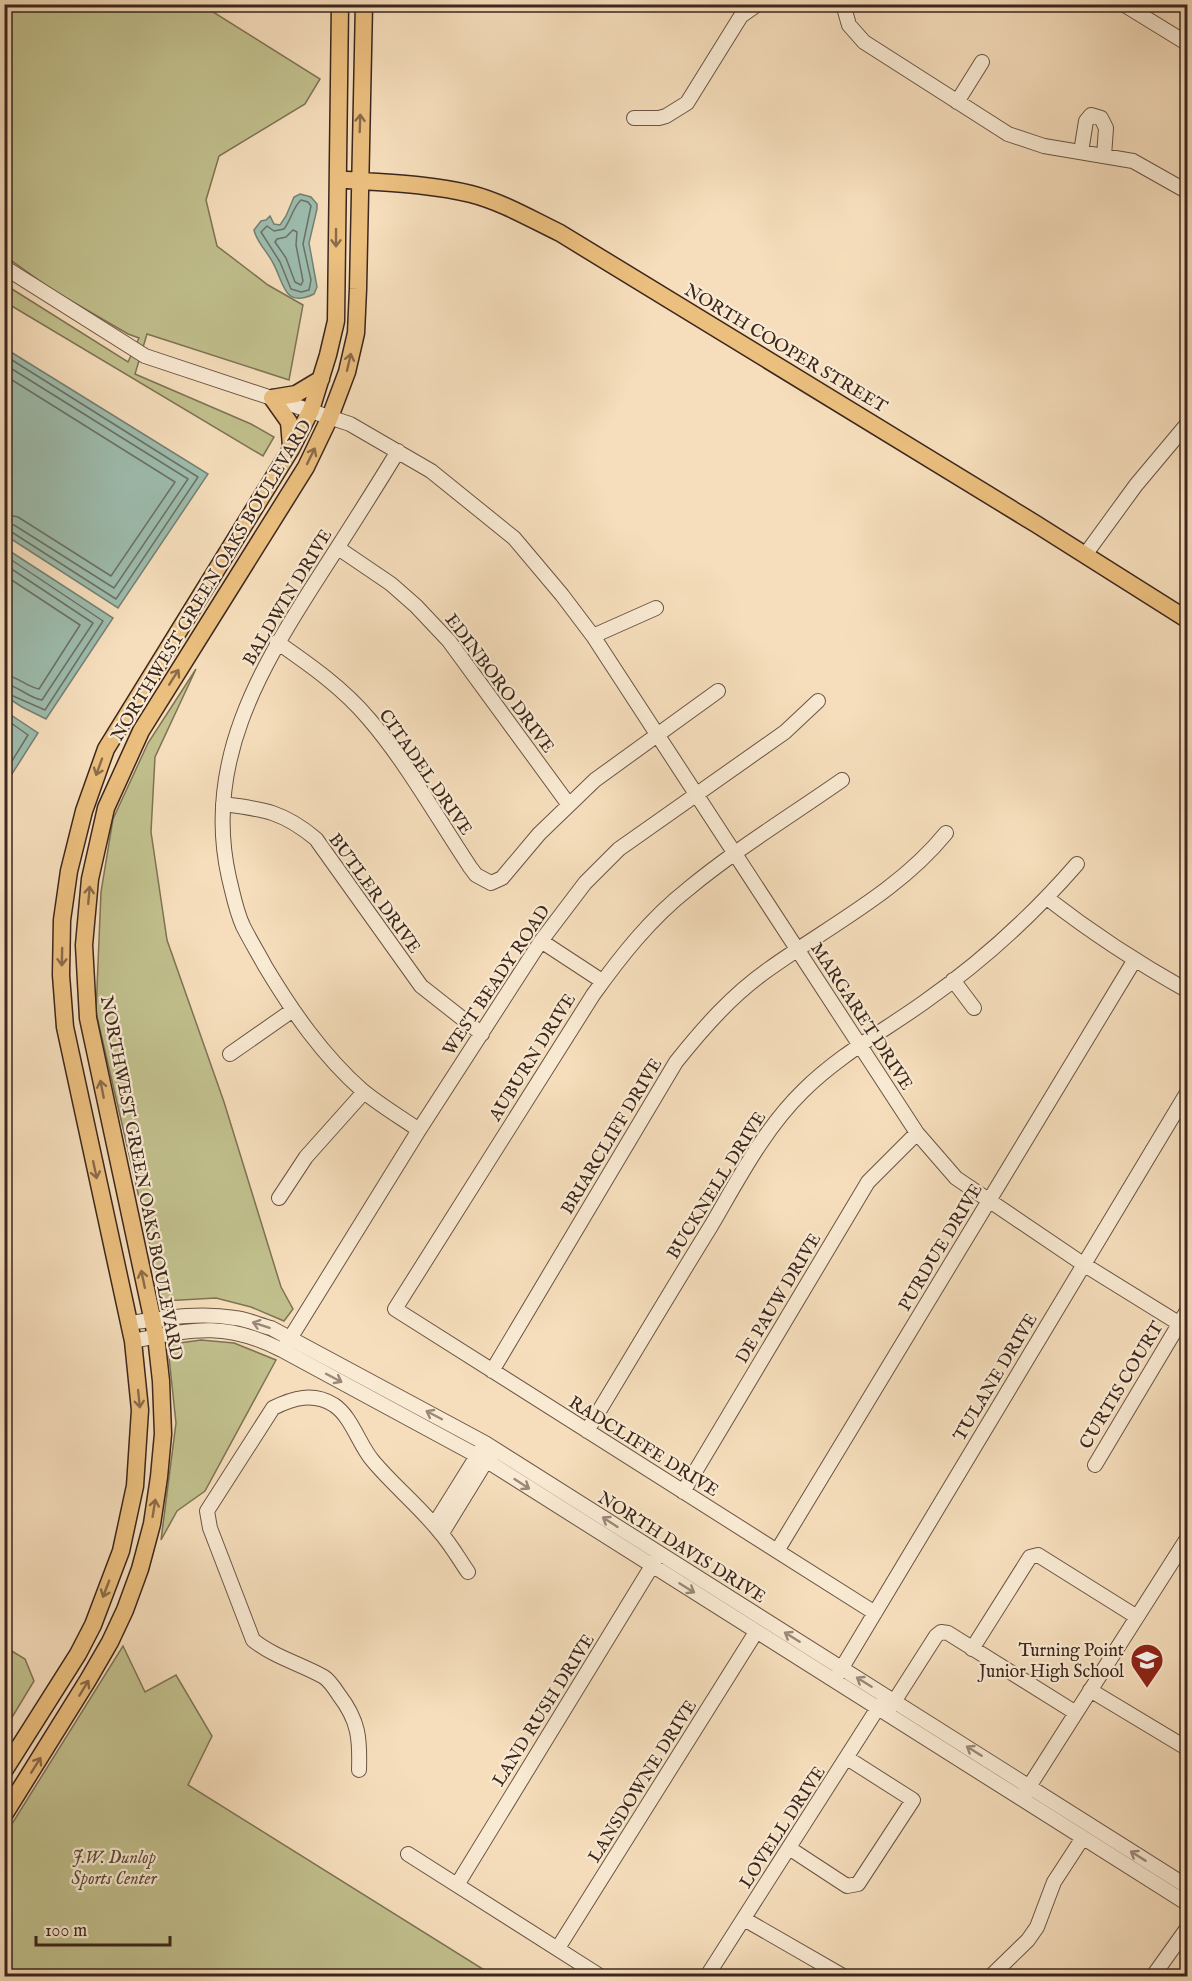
<svg xmlns="http://www.w3.org/2000/svg" width="1192" height="1981" viewBox="0 0 1192 1981" font-family="'IM FELL English',serif">
<style>
.green{fill:#c1c08d;stroke:#7e7355;stroke-width:1.5}
.water{fill:#9dbcad;stroke:#768073;stroke-width:1.5}
.lines{fill:none;stroke-linecap:round;stroke-linejoin:round}
.shore{stroke:#6c7165;stroke-width:1.5}
.minor-casing{stroke:#6a5445;stroke-width:16}
.major-casing{stroke:#3c261d;stroke-width:19}
.minor{stroke:#f9ead3;stroke-width:14}
.major{stroke:#ebbf7e;stroke-width:16}
.oneway{stroke:#8b6b49}
.oneway2{stroke:#9a8878}
.labels{text-anchor:middle;stroke-width:4.5;stroke-linejoin:round;paint-order:stroke}
.street-label{font-size:18px;fill:#3c261d;stroke:#f9ead3}
.poi-label{font-size:18px;fill:#3c261d;stroke:#f9ead3;text-anchor:end}
.park-label{font-size:18px;font-style:italic;fill:#5d4c39;stroke:#f9ead3}
</style>
<rect width="100%" height="100%" fill="#f6debc"/>
<filter id="stains"><feTurbulence type="fractalNoise" baseFrequency=".00333" numOctaves="4"/><feColorMatrix values="0 0 0 0 .2 0 0 0 0 .09 0 0 0 0 .02 0 0 0 .5 -.17"/></filter>
<radialGradient id="worn" r=".72"><stop offset=".6" stop-color="#630" stop-opacity="0"/><stop offset="1" stop-color="#630" stop-opacity=".3"/></radialGradient>
<path class="green" d="M 5,5 L 202,5 L 320,79 L 305,104 L 219,156 L 206,200 L 217,246 L 268,285 L 303,305 L 289,380 L 147,334 L 135,374 L 251,424 L 274,437 L 263,456 L 5,302 L 4,284 L 128,362 L 139,338 L 128,334 L 54,291 L 5,256 Z
M 196,669 L 155,757 L 151,832 L 167,940 L 224,1102 L 281,1287 L 293,1309 L 284,1321 L 251,1307 L 216,1298 L 163,1301 L 96,1012 L 101,892 L 113,819 L 148,743 Z
M 201,1340 L 234,1343 L 276,1360 L 205,1491 L 177,1511 L 161,1540 L 176,1423 L 168,1348 L 172,1344 Z
M 123,1646 L 145,1692 L 176,1675 L 212,1736 L 188,1785 L 494,1976 L 5,1976 L 5,1835 Z
M 5,1647 L 25,1659 L 34,1681 L 5,1729 Z"/>
<path class="water" d="M 300,194 L 311,197 L 317,204 L 317,209 L 309,243 L 317,287 L 314,294 C 283,309 284,282 273,263 C 267,251 257,243 254,230 L 261,221 L 266,220 L 270,216 L 274,224 L 280,225 L 286,216 L 294,197 Z
M 6,349 L 208,474 L 118,608 L 5,535 Z
M 5,548 L 113,618 L 46,719 L 22,707 L 5,696 Z
M 5,711 L 38,733 L 5,785 Z"/>
<g class="lines">
<path class="shore" d="M 301,200 L 308,202 L 311,206 L 303,244 L 311,280 L 309,290 L 301,292 L 291,289 L 280,262 L 261,232 L 267,226 L 274,231 L 284,229 C 291,220 293,207 301,200 Z
M 293,230 L 297,232 L 296,245 L 303,281 L 301,285 L 295,282 L 286,258 L 275,242 L 277,239 L 286,237 Z
M 4,355 L 198,477 L 116,599 L 10,531 L 4,530
M 4,364 L 188,479 L 114,588 L 14,525 L 4,523
M 4,375 L 175,482 L 111,576 L 18,517 L 4,514
M 4,555 L 103,621 L 45,710 L 4,692
M 4,564 L 93,623 L 42,700 C 28,698 18,685 4,684
M 4,575 L 80,625 L 39,689 C 26,687 18,676 4,675
M 4,718 L 28,735 L 4,774"/>
<g class="minor-casing">
<path id="minor" d="M 843,4 L 849,25 L 864,42 L 1008,134 L 1044,146 L 1133,161 L 1188,192
M 1123,4 L 1188,44
M 957,102 L 982,62
M 634,118 L 659,118 L 666,116 L 687,103 L 741,16 L 758,4
M 1081,152 L 1086,121 L 1091,115 L 1101,118 L 1106,128 L 1104,156
M 4,267 L 145,356 L 350,424 L 431,471 L 514,538 L 562,595 L 593,636 L 917,1133 L 956,1178 L 1083,1264 L 1188,1329
M 398,451 C 372,494 345,536 318,578 C 259,670 203,764 229,878 C 233,894 236,911 243,926 C 250,940 258,953 265,966 C 292,1011 323,1056 363,1091 C 380,1105 400,1117 419,1130
M 338,548 L 391,584 L 416,606 L 449,641 L 569,805
M 1085,555 L 1136,485 L 1188,423
M 593,636 L 656,608
M 277,642 C 310,665 343,688 369,719 C 406,762 438,819 470,867 L 476,875 L 491,883 L 502,878 L 539,834 L 595,780 L 718,691
M 842,780 C 792,815 735,850 688,889 C 650,919 621,956 593,995 L 395,1309 L 875,1613
M 223,804 C 264,809 284,812 316,839 L 421,986 L 482,1034
M 1047,898 C 1092,933 1138,963 1188,991
M 541,941 L 602,981
M 953,980 L 974,1008
M 230,1054 L 293,1010
M 279,1198 L 306,1157 L 364,1092
M 129,1323 C 165,1318 199,1312 235,1318 C 247,1319 259,1325 271,1328 L 485,1443 L 1188,1887
M 133,1341 C 193,1329 225,1321 282,1350 L 487,1461 L 1188,1904
M 286,1345 L 419,1130 L 541,941 L 585,883 L 619,849 L 785,732 L 818,701
M 492,1371 L 676,1062 C 704,1027 732,995 769,969 C 829,926 899,891 946,833
M 587,1431 C 628,1363 669,1294 711,1226 C 738,1180 764,1129 803,1091 C 838,1056 882,1032 923,1003 C 980,963 1032,916 1077,864
M 1095,1465 L 1188,1309
M 683,1492 L 868,1182 L 917,1133
M 434,1525 L 482,1448
M 442,1533 L 491,1453
M 777,1551 L 1134,961
M 972,1649 L 1030,1557 L 1038,1555 L 1137,1617
M 837,1676 L 1188,1091
M 1090,1690 L 1188,1749
M 890,1708 L 936,1636 L 941,1632 L 948,1633 L 1076,1713
M 359,1770 C 360,1739 359,1721 339,1695 C 335,1689 330,1681 324,1677 C 301,1664 274,1657 253,1640 L 210,1528 L 207,1511 L 273,1408 C 293,1398 313,1392 334,1405 C 352,1417 359,1445 373,1461 C 394,1486 419,1506 439,1531 C 450,1543 459,1559 468,1572
M 1025,1793 L 1188,1537
M 789,1848 L 847,1886 L 858,1884 L 913,1800 L 847,1758
M 408,1854 L 600,1976
M 457,1885 L 655,1561
M 744,1919 L 843,1976
M 558,1948 L 756,1632
M 707,1976 L 881,1703
M 991,1976 L 1028,1940 L 1037,1927 L 1054,1882 L 1082,1839
M 1153,1976 L 1188,1927"/>
</g>
<g class="major-casing">
<path id="major" d="M 347,180 C 389,183 430,184 471,194 C 502,202 531,219 560,233 L 1036,524 L 1188,620
M 272,398 L 289,422 L 291,446
M 272,398 L 296,394 L 321,379
M 4,1771 L 78,1654 L 93,1625 L 121,1551 L 135,1486 L 140,1410 L 133,1341 L 65,1027 L 61,975 L 62,920 L 69,871 L 84,811 L 106,749 L 291,449 L 311,410 L 328,355 L 336,321 L 340,4
M 4,1815 L 88,1680 L 110,1642 L 125,1610 L 140,1569 L 152,1524 L 159,1477 L 163,1434 L 161,1381 L 156,1336 L 88,1018 L 84,945 L 90,879 L 106,808 L 141,731 L 306,467 L 330,417 L 347,372 L 356,333 L 358,289 L 364,4"/>
</g>
<use href="#minor" class="minor"/>
<use href="#major" class="major"/>
</g>
<defs><path id="oneway-shaft" d="M-6 0H5M1.5-3L5.5 0L1.5 3" fill="none" stroke-width="1.6" stroke-linecap="round" stroke-linejoin="round" transform="scale(1.5)"/></defs>
<g class="oneway">
<use href="#oneway-shaft" transform="translate(360 123) rotate(-88)"/>
<use href="#oneway-shaft" transform="translate(336 238) rotate(90)"/>
<use href="#oneway-shaft" transform="translate(349 362) rotate(-77)"/>
<use href="#oneway-shaft" transform="translate(311 456) rotate(-64)"/>
<use href="#oneway-shaft" transform="translate(174 677) rotate(-58)"/>
<use href="#oneway-shaft" transform="translate(99 767) rotate(110)"/>
<use href="#oneway-shaft" transform="translate(89 895) rotate(-85)"/>
<use href="#oneway-shaft" transform="translate(62 957) rotate(91)"/>
<use href="#oneway-shaft" transform="translate(102 1089) rotate(-101)"/>
<use href="#oneway-shaft" transform="translate(95 1170) rotate(78)"/>
<use href="#oneway-shaft" transform="translate(143 1279) rotate(-102)"/>
<use href="#oneway-shaft" transform="translate(139 1399) rotate(84)"/>
<use href="#oneway-shaft" transform="translate(154 1508) rotate(-81)"/>
<use href="#oneway-shaft" transform="translate(106 1589) rotate(111)"/>
<use href="#oneway-shaft" transform="translate(84 1688) rotate(-59)"/>
<use href="#oneway-shaft" transform="translate(36 1765) rotate(-58)"/>
</g>
<g class="oneway2">
<use href="#oneway-shaft" transform="translate(261 1325) rotate(-162)"/>
<use href="#oneway-shaft" transform="translate(334 1378) rotate(28)"/>
<use href="#oneway-shaft" transform="translate(434 1415) rotate(-152)"/>
<use href="#oneway-shaft" transform="translate(522 1484) rotate(33)"/>
<use href="#oneway-shaft" transform="translate(610 1522) rotate(-147)"/>
<use href="#oneway-shaft" transform="translate(687 1588) rotate(32)"/>
<use href="#oneway-shaft" transform="translate(792 1637) rotate(-148)"/>
<use href="#oneway-shaft" transform="translate(864 1682) rotate(-148)"/>
<use href="#oneway-shaft" transform="translate(974 1751) rotate(-148)"/>
<use href="#oneway-shaft" transform="translate(1138 1856) rotate(-148)"/>
</g>
<defs>
<g id="school-pin" transform="scale(1.725)"><path d="M0 17L-7.5 6A9.5 9.5 0 1 1 7.5 6Z" fill="#8f2418" stroke="#f9ead3"/><path d="M0-5L7-2L0 1L-7-2ZM-4 1L0 2.5L4 1V4Q0 6-4 4Z" fill="#fff"/></g>
</defs>
<g fill-rule="evenodd">
<use href="#school-pin" x="1147" y="1660"/>
</g>
<g class="labels">
<g class="street-label">
<text transform="translate(786 348) rotate(31)" y="6">NORTH COOPER STREET</text>
<text transform="translate(211 580) rotate(-59)" y="6">NORTHWEST GREEN OAKS BOULEVARD</text>
<text transform="translate(287 597) rotate(-59)" y="6">BALDWIN DRIVE</text>
<text transform="translate(500 683) rotate(53)" y="6">EDINBORO DRIVE</text>
<text transform="translate(426 772) rotate(55)" y="6">CITADEL DRIVE</text>
<text transform="translate(375 893) rotate(54)" y="6">BUTLER DRIVE</text>
<text transform="translate(496 980) rotate(-56)" y="6">WEST BEADY ROAD</text>
<text transform="translate(862 1016) rotate(57)" y="6">MARGARET DRIVE</text>
<text transform="translate(532 1057) rotate(-58)" y="6">AUBURN DRIVE</text>
<text transform="translate(611 1136) rotate(-59)" y="6">BRIARCLIFF DRIVE</text>
<text transform="translate(142 1178) rotate(79)" y="6">NORTHWEST GREEN OAKS BOULEVARD</text>
<text transform="translate(716 1185) rotate(-58)" y="6">BUCKNELL DRIVE</text>
<text transform="translate(940 1247) rotate(-59)" y="6">PURDUE DRIVE</text>
<text transform="translate(778 1298) rotate(-59)" y="6">DE PAUW DRIVE</text>
<text transform="translate(995 1377) rotate(-59)" y="6">TULANE DRIVE</text>
<text transform="translate(1121 1385) rotate(-59)" y="6">CURTIS COURT</text>
<text transform="translate(644 1446) rotate(32)" y="6">RADCLIFFE DRIVE</text>
<text transform="translate(682 1547) rotate(32)" y="6">NORTH DAVIS DRIVE</text>
<text transform="translate(543 1710) rotate(-58)" y="6">LAND RUSH DRIVE</text>
<text transform="translate(642 1781) rotate(-58)" y="6">LANSDOWNE DRIVE</text>
<text transform="translate(782 1827) rotate(-57)" y="6">LOVELL DRIVE</text>
</g>
<g class="poi-label">
<text x="1124" y="1656">Turning Point<tspan x="1124" dy="21">Junior High School</tspan></text>
</g>
<g class="park-label">
<text x="114" y="1863">J.W. Dunlop<tspan x="114" dy="21">Sports Center</tspan></text>
</g>
</g>
<rect width="1192" height="1981" fill="none" stroke="#f6debc" stroke-width="24"/>
<rect x="6" y="6" width="1180" height="1969" fill="none" stroke="#3c261d" stroke-width="3"/>
<rect x="12" y="12" width="1168" height="1957" fill="none" stroke="#3c261d" stroke-width="1.5"/>
<path d="M36 1936v9h134v-9" fill="none" stroke="#3c261d" stroke-width="3"/>
<text x="45" y="1936" font-size="18" fill="#3c261d" stroke="#f9ead3" stroke-width="4.5" paint-order="stroke">100 m</text>
<rect width="100%" height="100%" filter="url(#stains)"/>
<rect width="100%" height="100%" fill="url(#worn)"/>
</svg>
